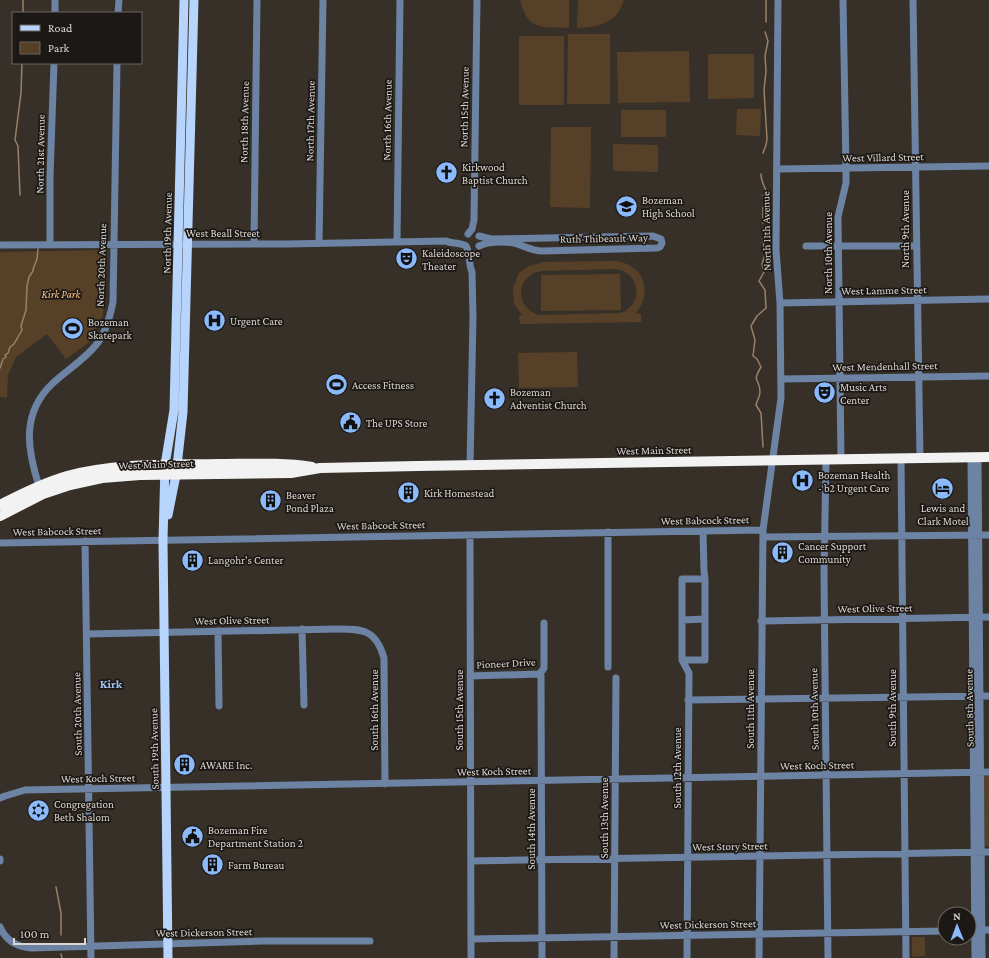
<svg xmlns="http://www.w3.org/2000/svg" width="989" height="958" font-family="'Crimson Pro',serif">
<style>
.green{fill:#574028;fill-rule:evenodd}
.lines{fill:none;stroke-linecap:round;stroke-linejoin:round}
.stream{stroke:#998167;stroke-width:1.5}
.minor{stroke:#6c83a4;stroke-width:7}
.major{stroke:#b7d4fc;stroke-width:9}
.highway{stroke:#f2f2f2;stroke-width:10}
.labels{text-anchor:middle;stroke-width:3.5;stroke-linejoin:round;paint-order:stroke}
.street-label{font-size:11px;fill:#dbd6d1;stroke:#1c1815}
.poi-label{font-size:11px;fill:#dbd6d1;stroke:#1c1815;text-anchor:start}
.park-label{font-size:11px;font-style:italic;fill:#fbc48c;stroke:#1c1815}
.neighbourhood-label{font-size:12px;font-weight:bold;fill:#9fc2f3;stroke:#1c1815}
</style>
<rect width="100%" height="100%" fill="#373028"/>
<!-- green -->
<path class="green" d="M 520,0 L 569,0 L 569,28 C 542,27 528,31 520,0 Z
M 578,0 L 624,0 C 617,23 599,27 577,28 Z
M 568,34 L 610,34 L 610,104 L 567,104 Z
M 519,36 L 564,36 L 564,105 L 519,105 Z
M 689,51 L 690,102 L 618,103 L 617,52 Z
M 708,54 L 754,54 L 754,98 L 708,99 Z
M 737,109 L 761,109 L 760,136 L 736,135 Z
M 621,110 L 666,110 L 666,137 L 621,137 Z
M 551,127 L 591,127 L 590,208 L 550,207 Z
M 613,144 L 658,145 L 658,172 L 613,171 Z
M 108,250 L 103,315 L 88,343 L 66,359 L 47,334 L 16,357 L 8,375 L 7,398 L 0,397 L 0,252 Z
M 613,261 C 643,262 654,291 636,313 L 641,314 L 641,322 L 520,324 L 519,316 L 522,315 L 514,304 L 513,288 L 519,273 L 527,267 L 543,262 ZM 614,269 C 640,271 645,303 621,313 L 539,315 C 513,308 516,273 543,271 Z
M 620,274 L 621,310 L 541,311 L 541,275 Z
M 577,352 L 578,387 L 519,388 L 518,353 Z
M 984,776 L 989,776 L 989,846 L 985,846 Z
M 912,937 L 925,937 L 925,956 L 912,957 Z"/>
<g class="lines">
<!-- stream -->
<path class="stream" d="M 23,13 L 23,0
M 766,22 L 766,0
M 763,153 L 766,145 L 767,139 L 764,90 L 766,71 L 765,56 L 768,41 L 765,32
M 761,174 C 761,181 764,185 766,191 L 763,195
M 20,195 L 18,146 L 15,140 L 21,93 L 22,63
M 763,207 L 763,223
M 0,368 L 3,359 L 6,357 L 5,355 L 8,353 L 10,347 L 14,344 L 22,330 L 21,326 L 26,310 L 27,286 L 29,277 L 33,271 L 33,269 L 37,259 L 38,249
M 763,447 L 761,413 L 756,405 C 757,400 760,397 760,392 C 760,377 751,384 761,367 L 757,359 L 753,356 L 755,340 L 751,326 L 757,316 L 766,308 L 765,290 L 759,281 L 764,272 L 762,264 L 765,255 L 763,239
M 56,887 L 61,913 L 61,935
M 61,954 L 62,958"/>
<!-- minor -->
<path class="minor" d="M 913,0 L 920,458
M 55,13 L 55,0
M 118,13 L 119,0
M 777,169 L 989,166
M 468,234 L 472,229 L 474,220 L 477,0
M 397,241 L 400,0
M 319,242 L 323,0
M 254,244 L 257,0
M 0,245 L 287,244 L 446,241 C 452,244 459,242 466,246
M 50,245 L 50,177 L 54,63
M 466,246 C 471,254 468,263 472,272 L 473,317 L 470,465
M 479,246 C 489,241 507,241 517,244 C 526,247 533,251 542,251 L 657,248 L 660,247 L 662,243 L 661,239 L 653,236 L 491,239 L 479,236
M 806,246 L 916,246
M 780,303 L 989,299
M 781,379 L 989,376
M 971,457 L 975,958
M 978,457 L 982,958
M 901,458 L 906,958
M 841,459 L 838,217 L 846,183 L 846,168 L 843,0
M 826,460 L 824,574 L 828,958
M 39,486 C 27,449 21,413 53,383 C 67,370 84,360 96,345 C 106,333 110,317 113,302 L 117,63
M 608,532 L 608,667
M 470,535 L 471,958
M 763,537 L 989,535
M 85,541 L 91,958
M 0,543 L 763,530
M 682,620 L 705,619
M 761,621 L 989,617
M 302,629 L 304,705
M 218,631 L 219,706
M 87,634 L 337,629 C 364,629 376,630 384,658 L 385,784
M 682,660 L 705,660 L 705,579 L 704,571 L 703,531
M 470,676 L 539,674 L 542,671 L 544,668 L 544,623
M 541,676 L 542,958
M 688,700 L 989,696
M 0,798 L 5,796 L 25,790 L 989,772
M 0,859 L 0,861
M 471,861 L 989,852
M 0,927 C 6,941 17,947 31,948 L 262,941 L 370,941
M 969,930 L 989,930
M 471,939 L 945,931
M 614,958 L 616,678
M 687,958 L 689,673 L 682,660 L 682,579 L 705,579
M 759,958 L 763,530 L 781,398 L 780,303 L 776,250 L 778,0"/>
<!-- major -->
<path class="major" d="M 168,515 L 176,475 L 183,412 L 194,0
M 168,958 L 163,540 L 165,465 L 174,410 L 184,0"/>
<!-- highway -->
<path class="highway" d="M 0,505 C 21,494 43,483 67,476 C 116,463 168,465 218,464 C 249,464 281,462 312,467
M 0,516 L 43,494 L 70,485 L 102,478 L 140,475 L 291,473 L 320,468 L 418,466 L 989,457"/>
</g>
<!-- icons -->
<defs>
<symbol id="church-disc" viewBox="-11 -11 22 22"><circle r="9.5" fill="#8abafc" stroke="#1c1815"/><path d="M-1.2-6h2.4v3.5h3.3v2.4h-3.3V6h-2.4V-.1h-3.3v-2.4h3.3Z" fill="#111"/></symbol>
<symbol id="school-disc" viewBox="-11 -11 22 22"><circle r="9.5" fill="#8abafc" stroke="#1c1815"/><path d="M0-5L7-2L0 1L-7-2ZM-4 1L0 2.5L4 1V4Q0 6-4 4Z" fill="#111"/></symbol>
<symbol id="theatre-disc" viewBox="-11 -11 22 22"><circle r="9.5" fill="#8abafc" stroke="#1c1815"/><path d="M-5-5.5Q0-4 5-5.5V0Q5 5 0 6Q-5 5-5 0ZM-3.3-2.5H-1v1.5H-3.3ZM1-2.5H3.3v1.5H1ZM-2.8 1Q0 5.5 2.8 1Z" fill="#111"/></symbol>
<symbol id="hospital-disc" viewBox="-11 -11 22 22"><circle r="9.5" fill="#8abafc" stroke="#1c1815"/><path d="M-5-5h3v3.5h4V-5h3V5h-3V1.5h-4V5h-3Z" fill="#111"/></symbol>
<symbol id="stadium-disc" viewBox="-11 -11 22 22"><circle r="9.5" fill="#8abafc" stroke="#1c1815"/><path d="M0-5a6.5 5 0 1 0 0 10a6.5 5 0 1 0 0-10ZM-3.5-1.8h7v3.6h-7Z" fill="#111"/></symbol>
<symbol id="civic-disc" viewBox="-11 -11 22 22"><circle r="9.5" fill="#8abafc" stroke="#1c1815"/><path d="M-.6-6.5H3V-4.5H.6V-3L4-1V1h2V6H-6V1h2V-1L-.6-3ZM-1.2 2.5V6h2.4V2.5Z" fill="#111"/></symbol>
<symbol id="hotel-disc" viewBox="-11 -11 22 22"><circle r="9.5" fill="#8abafc" stroke="#1c1815"/><path d="M-6-4.5h1.5V1H6V5H4.5V3h-9V5H-6ZM-4 0a1.8 1.8 0 1 1 3.6 0ZM.5 0V-2.5h3Q6-2.5 6 0Z" fill="#111"/></symbol>
<symbol id="building-disc" viewBox="-11 -11 22 22"><circle r="9.5" fill="#8abafc" stroke="#1c1815"/><path d="M-4-6H4V6H1V3H-1V6H-4ZM-2.5-4.3h1.7v1.8h-1.7ZM.8-4.3h1.7v1.8H.8ZM-2.5-1h1.7V.8h-1.7ZM.8-1h1.7V.8H.8Z" fill="#111"/></symbol>
<symbol id="synagogue-disc" viewBox="-11 -11 22 22"><circle r="9.5" fill="#8abafc" stroke="#1c1815"/><path d="M0-6.5L5.6 3.2H-5.6ZM0 6.5L5.6-3.2H-5.6Z" fill="#111"/></symbol>
</defs>
<g fill-rule="evenodd">
<use href="#church-disc" x="434" y="160" width="25" height="25"/>
<use href="#school-disc" x="614" y="194" width="25" height="25"/>
<use href="#theatre-disc" x="394" y="246" width="25" height="25"/>
<use href="#hospital-disc" x="202" y="308" width="25" height="25"/>
<use href="#stadium-disc" x="60" y="316" width="25" height="25"/>
<use href="#stadium-disc" x="324" y="372" width="25" height="25"/>
<use href="#theatre-disc" x="812" y="380" width="25" height="25"/>
<use href="#church-disc" x="482" y="386" width="25" height="25"/>
<use href="#civic-disc" x="338" y="410" width="25" height="25"/>
<use href="#hospital-disc" x="790" y="468" width="25" height="25"/>
<use href="#hotel-disc" x="930" y="476" width="25" height="25"/>
<use href="#building-disc" x="396" y="480" width="25" height="25"/>
<use href="#building-disc" x="258" y="488" width="25" height="25"/>
<use href="#building-disc" x="770" y="540" width="25" height="25"/>
<use href="#building-disc" x="180" y="548" width="25" height="25"/>
<use href="#building-disc" x="172" y="752" width="25" height="25"/>
<use href="#synagogue-disc" x="26" y="798" width="25" height="25"/>
<use href="#civic-disc" x="180" y="824" width="25" height="25"/>
<use href="#building-disc" x="200" y="852" width="25" height="25"/>
</g>
<g class="labels">
<!-- street labels -->
<g class="street-label">
<text transform="translate(464 107) rotate(-89)" y="4">North 15th Avenue</text>
<text transform="translate(387 120) rotate(-89)" y="4">North 16th Avenue</text>
<text transform="translate(310 121) rotate(-89)" y="4">North 17th Avenue</text>
<text transform="translate(244 122) rotate(-89)" y="4">North 18th Avenue</text>
<text transform="translate(40 154) rotate(-89)" y="4">North 21st Avenue</text>
<text transform="translate(883 157) rotate(-1)" y="4">West Villard Street</text>
<text transform="translate(905 229) rotate(-90)" y="4">North 9th Avenue</text>
<text transform="translate(766 231) rotate(-91)" y="4">North 11th Avenue</text>
<text transform="translate(167 233) rotate(-89)" y="4">North 19th Avenue</text>
<text x="223" y="237">West Beall Street</text>
<text transform="translate(604 238) rotate(-1)" y="4">Ruth Thibeault Way</text>
<text transform="translate(828 253) rotate(-90)" y="4">North 10th Avenue</text>
<text transform="translate(101 265) rotate(-88)" y="4">North 20th Avenue</text>
<text transform="translate(884 290) rotate(-1)" y="4">West Lamme Street</text>
<text transform="translate(885 366) rotate(-1)" y="4">West Mendenhall Street</text>
<text transform="translate(654 450) rotate(-1)" y="4">West Main Street</text>
<text transform="translate(156 464) rotate(-2)" y="4">West Main Street</text>
<text transform="translate(705 520) rotate(-1)" y="4">West Babcock Street</text>
<text transform="translate(381 525) rotate(-1)" y="4">West Babcock Street</text>
<text transform="translate(57 531) rotate(-1)" y="4">West Babcock Street</text>
<text transform="translate(875 608) rotate(-1)" y="4">West Olive Street</text>
<text transform="translate(232 620) rotate(-1)" y="4">West Olive Street</text>
<text transform="translate(506 663) rotate(-3)" y="4">Pioneer Drive</text>
<text transform="translate(892 708) rotate(-90)" y="4">South 9th Avenue</text>
<text transform="translate(969 708) rotate(-91)" y="4">South 8th Avenue</text>
<text transform="translate(750 709) rotate(-90)" y="4">South 11th Avenue</text>
<text transform="translate(814 709) rotate(-91)" y="4">South 10th Avenue</text>
<text transform="translate(374 710) rotate(-90)" y="4">South 16th Avenue</text>
<text transform="translate(459 710) rotate(-90)" y="4">South 15th Avenue</text>
<text transform="translate(77 714) rotate(-91)" y="4">South 20th Avenue</text>
<text transform="translate(154 749) rotate(-91)" y="4">South 19th Avenue</text>
<text transform="translate(817 765) rotate(-1)" y="4">West Koch Street</text>
<text transform="translate(677 768) rotate(-90)" y="4">South 12th Avenue</text>
<text transform="translate(494 771) rotate(-1)" y="4">West Koch Street</text>
<text transform="translate(98 778) rotate(-1)" y="4">West Koch Street</text>
<text transform="translate(604 818) rotate(-90)" y="4">South 13th Avenue</text>
<text transform="translate(531 829) rotate(-90)" y="4">South 14th Avenue</text>
<text transform="translate(730 846) rotate(-1)" y="4">West Story Street</text>
<text transform="translate(708 924) rotate(-1)" y="4">West Dickerson Street</text>
<text transform="translate(204 932) rotate(-1)" y="4">West Dickerson Street</text>
</g>
<!-- poi labels -->
<g class="poi-label">
<text x="462" y="171">Kirkwood<tspan x="462" dy="13">Baptist Church</tspan></text>
<text x="642" y="204">Bozeman<tspan x="642" dy="13">High School</tspan></text>
<text x="422" y="257">Kaleidoscope<tspan x="422" dy="13">Theater</tspan></text>
<text x="230" y="325">Urgent Care</text>
<text x="88" y="326">Bozeman<tspan x="88" dy="13">Skatepark</tspan></text>
<text x="352" y="389">Access Fitness</text>
<text x="840" y="391">Music Arts<tspan x="840" dy="13">Center</tspan></text>
<text x="510" y="396">Bozeman<tspan x="510" dy="13">Adventist Church</tspan></text>
<text x="366" y="427">The UPS Store</text>
<text x="818" y="479">Bozeman Health<tspan x="818" dy="13">- b2 Urgent Care</tspan></text>
<text x="424" y="497">Kirk Homestead</text>
<text x="286" y="499">Beaver<tspan x="286" dy="13">Pond Plaza</tspan></text>
<text x="943" y="512" text-anchor="middle">Lewis and<tspan x="943" dy="13">Clark Motel</tspan></text>
<text x="798" y="550">Cancer Support<tspan x="798" dy="13">Community</tspan></text>
<text x="208" y="564">Langohr's Center</text>
<text x="200" y="769">AWARE Inc.</text>
<text x="54" y="808">Congregation<tspan x="54" dy="13">Beth Shalom</tspan></text>
<text x="208" y="834">Bozeman Fire<tspan x="208" dy="13">Department Station 2</tspan></text>
<text x="228" y="869">Farm Bureau</text>
</g>
<!-- park labels -->
<g class="park-label">
<text x="61" y="298">Kirk Park</text>
</g>
<!-- neighbourhood labels -->
<g class="neighbourhood-label">
<text x="111" y="688">Kirk</text>
</g>
</g>
<!-- legend -->
<rect x="12" y="12" width="130" height="52" fill="#1c1815" stroke="#686460"/>
<rect x="20" y="25" width="20" height="6" fill="#b7d4fc" stroke="#686460"/>
<text x="48" y="32" font-size="12" fill="#dbd6d1">Road</text>
<rect x="20" y="42" width="20" height="12" fill="#574028" stroke="#686460"/>
<text x="48" y="52" font-size="12" fill="#dbd6d1">Park</text>
<!-- north arrow -->
<g transform="translate(957 926) rotate(359)"><circle r="19" fill="#1c1815" stroke="#686460"/>
<path d="M0-3L7 15L0 10L-7 15Z" fill="#8abafc"/>
<text y="-6" font-size="11" font-weight="bold" text-anchor="middle" fill="#dbd6d1">N</text>
</g>
<!-- scale -->
<path d="M14 938v6h71v-6" fill="none" stroke="#dbd6d1" stroke-width="2"/>
<text x="20" y="938" font-size="12" fill="#dbd6d1" stroke="#1c1815" stroke-width="3" paint-order="stroke">100 m</text>
</svg>
